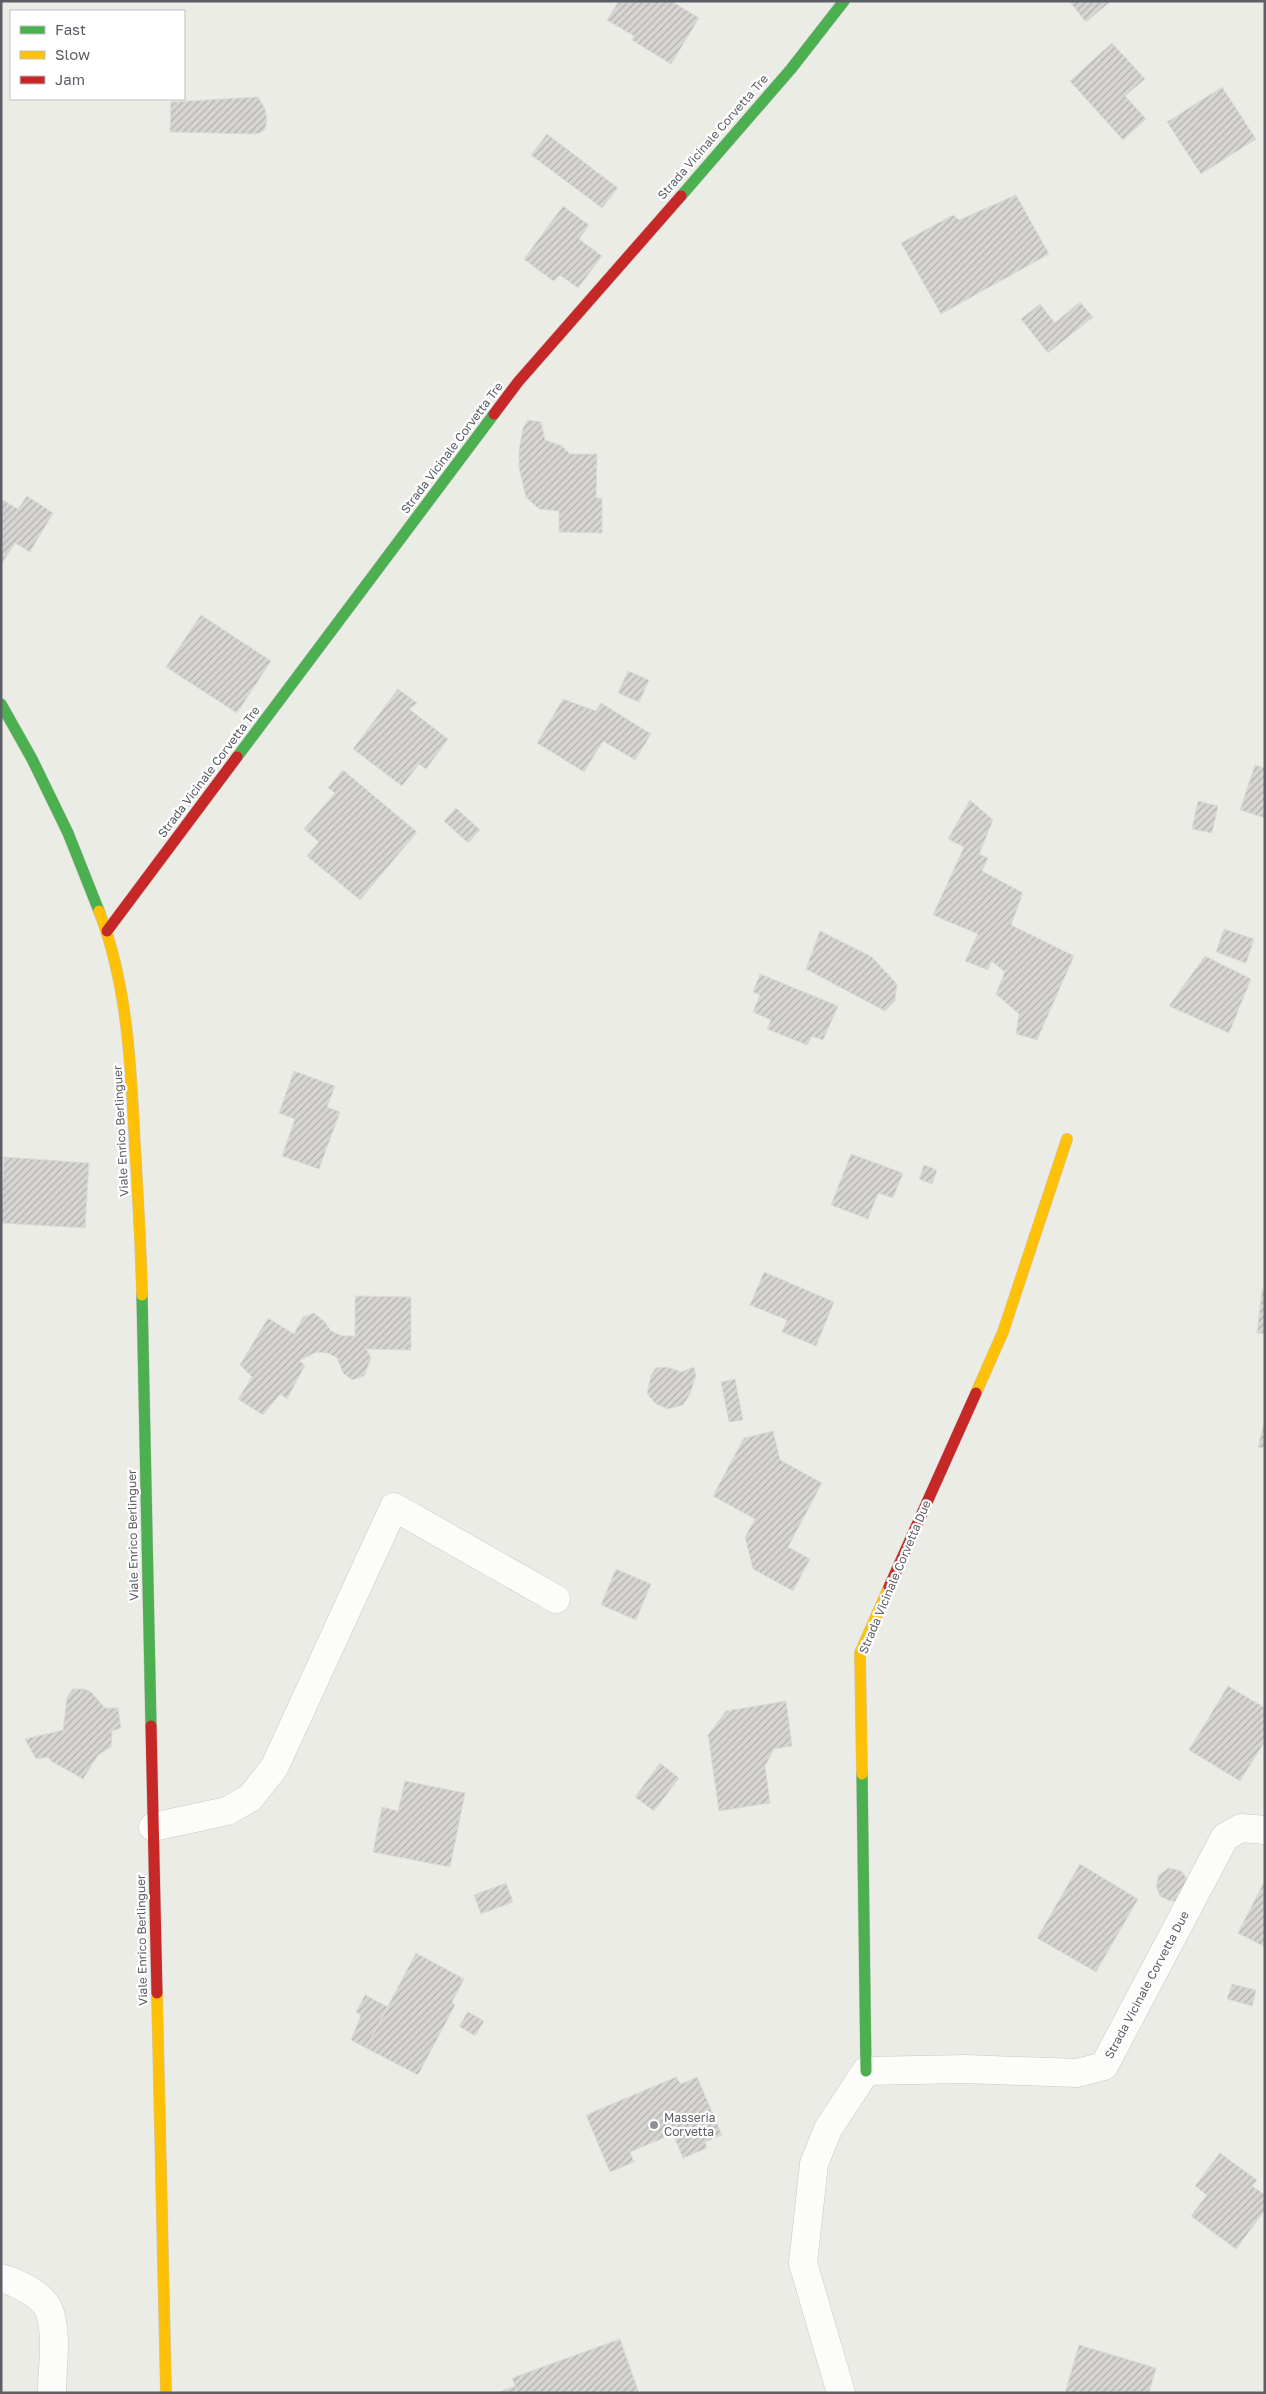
<svg xmlns="http://www.w3.org/2000/svg" width="1266" height="2394" font-family="'Golos Text',sans-serif">
<style>
.building{fill:url(#building-hatch);stroke:#dcdbd6}
.lines{fill:none;stroke-linecap:round;stroke-linejoin:round}
.street-casing{stroke:#c8c9c7;stroke-width:29}
.fast-casing{stroke:#c9c9c8;stroke-width:12}
.slow-casing{stroke:#c9c9c8;stroke-width:12}
.jam-casing{stroke:#c9c9c8;stroke-width:12}
.street{stroke:#fcfcfb;stroke-width:28}
.fast{stroke:#4caf50;stroke-width:11}
.slow{stroke:#ffc107;stroke-width:11}
.jam{stroke:#c62828;stroke-width:11}
.poi-dot{fill:#8e9092;stroke:#fff;stroke-width:2}
.labels{text-anchor:middle;stroke-width:4.5;stroke-linejoin:round;paint-order:stroke}
.street-label{font-size:12px;fill:#5c5e65;stroke:#fff}
.poi-label{font-size:12px;fill:#5c5e65;stroke:#fff;text-anchor:start}
</style>
<defs>
<pattern id="building-hatch" width="6" height="6" patternUnits="userSpaceOnUse" patternTransform="scale(1.25)"><rect width="6" height="6" fill="#d6d5d2"/><path d="M-1 1l2-2M0 6l6-6M5 7l2-2" fill="none" stroke="#b1b0ae"/></pattern>
</defs>
<rect width="100%" height="100%" fill="#ecece7"/>
<!-- building -->
<path class="building" d="M 619,1 L 671,1 L 699,18 L 671,64 L 632,40 L 634,36 L 607,20 Z
M 1069,1 L 1111,1 L 1086,22 Z
M 1112,43 L 1145,79 L 1125,96 L 1146,119 L 1123,140 L 1070,81 Z
M 1222,87 L 1256,139 L 1201,174 L 1167,122 Z
M 258,97 L 265,109 L 267,120 L 265,129 L 262,132 L 256,134 L 170,132 L 171,102 Z
M 547,134 L 618,188 L 602,208 L 531,155 Z
M 1016,195 L 1049,254 L 941,314 L 901,243 L 953,215 L 959,220 Z
M 563,206 L 589,225 L 579,239 L 602,256 L 578,288 L 560,275 L 553,281 L 524,259 Z
M 1080,302 L 1093,317 L 1048,353 L 1021,319 L 1040,304 L 1055,323 Z
M 528,420 L 541,422 L 545,440 L 562,446 L 570,454 L 597,454 L 596,498 L 602,498 L 602,533 L 559,532 L 559,511 L 539,509 L 526,497 L 519,468 L 519,450 L 523,428 Z
M 27,496 L 53,513 L 30,552 L 15,543 L 2,563 L 1,499 L 18,509 Z
M 201,615 L 271,661 L 237,713 L 166,667 Z
M 628,671 L 649,680 L 639,702 L 618,693 Z
M 398,689 L 417,703 L 409,709 L 448,739 L 426,769 L 419,764 L 402,786 L 353,749 Z
M 563,699 L 596,711 L 601,703 L 651,734 L 635,760 L 603,741 L 584,772 L 537,743 Z
M 1255,765 L 1265,768 L 1265,818 L 1240,810 Z
M 343,770 L 417,832 L 360,900 L 307,856 L 319,842 L 304,829 L 335,793 L 328,788 Z
M 970,800 L 993,820 L 979,854 L 988,858 L 982,871 L 1023,893 L 1011,925 L 1074,956 L 1037,1040 L 1016,1034 L 1019,1014 L 996,994 L 1005,972 L 992,961 L 988,970 L 965,961 L 978,934 L 933,915 L 964,847 L 948,839 Z
M 1198,801 L 1218,806 L 1212,833 L 1192,829 Z
M 456,808 L 480,830 L 468,843 L 444,821 Z
M 1224,929 L 1254,939 L 1246,963 L 1216,952 Z
M 820,931 L 872,957 L 897,984 L 895,1001 L 885,1011 L 806,969 Z
M 1205,956 L 1251,979 L 1229,1033 L 1169,1006 Z
M 760,974 L 838,1006 L 823,1040 L 812,1036 L 807,1045 L 767,1029 L 771,1020 L 753,1012 L 760,995 L 753,992 Z
M 294,1071 L 335,1086 L 327,1107 L 340,1112 L 319,1169 L 282,1156 L 295,1119 L 279,1113 Z
M 851,1154 L 903,1173 L 893,1198 L 878,1193 L 868,1219 L 831,1205 Z
M 4,1157 L 89,1163 L 85,1228 L 1,1223 Z
M 924,1165 L 937,1170 L 932,1184 L 919,1179 Z
M 764,1272 L 834,1302 L 816,1346 L 782,1332 L 787,1320 L 750,1305 Z
M 1262,1289 L 1265,1290 L 1265,1334 L 1257,1333 Z
M 355,1296 L 411,1297 L 411,1350 L 366,1349 L 371,1358 L 364,1376 L 352,1380 L 343,1373 L 337,1358 L 328,1353 L 316,1352 L 299,1361 L 305,1365 L 287,1399 L 280,1394 L 263,1415 L 238,1399 L 252,1377 L 240,1365 L 268,1318 L 294,1334 L 303,1317 L 314,1313 L 325,1322 L 331,1331 L 342,1336 L 355,1336 Z
M 667,1367 L 681,1372 L 694,1367 L 696,1376 L 690,1394 L 683,1405 L 668,1409 L 656,1404 L 647,1394 L 651,1375 L 656,1368 Z
M 735,1379 L 743,1420 L 729,1422 L 721,1382 Z
M 1265,1419 L 1265,1448 L 1258,1447 Z
M 773,1431 L 780,1460 L 822,1483 L 788,1547 L 810,1559 L 793,1591 L 753,1569 L 745,1537 L 755,1519 L 713,1496 L 744,1438 Z
M 616,1569 L 651,1584 L 636,1620 L 601,1605 Z
M 1228,1686 L 1265,1708 L 1265,1741 L 1240,1781 L 1189,1750 Z
M 73,1689 L 84,1689 L 91,1692 L 105,1708 L 118,1708 L 121,1728 L 112,1731 L 111,1747 L 98,1755 L 83,1779 L 51,1761 L 48,1757 L 36,1759 L 25,1739 L 63,1730 L 67,1697 Z
M 786,1701 L 792,1746 L 774,1749 L 765,1766 L 770,1803 L 719,1811 L 708,1735 L 726,1711 Z
M 660,1763 L 679,1778 L 654,1811 L 635,1797 Z
M 405,1781 L 465,1793 L 450,1867 L 373,1852 L 382,1807 L 398,1811 Z
M 1080,1864 L 1138,1899 L 1096,1972 L 1037,1938 Z
M 1169,1868 L 1181,1871 L 1189,1881 L 1176,1901 L 1170,1901 L 1160,1896 L 1156,1885 L 1159,1875 Z
M 1265,1880 L 1265,1947 L 1238,1933 Z
M 506,1883 L 513,1902 L 481,1914 L 474,1895 Z
M 416,1953 L 464,1979 L 452,2002 L 455,2005 L 418,2075 L 366,2048 Z
M 1232,1984 L 1256,1990 L 1252,2006 L 1227,1999 Z
M 365,1995 L 388,2007 L 366,2048 L 351,2040 L 361,2015 L 356,2012 Z
M 468,2012 L 484,2021 L 475,2036 L 459,2026 Z
M 676,2077 L 681,2084 L 697,2077 L 722,2135 L 705,2142 L 707,2148 L 683,2158 L 673,2134 L 630,2152 L 634,2162 L 610,2172 L 586,2115 Z
M 1220,2153 L 1257,2180 L 1252,2186 L 1265,2195 L 1265,2210 L 1236,2249 L 1191,2216 L 1207,2195 L 1195,2186 Z
M 620,2339 L 639,2393 L 517,2393 L 512,2378 Z
M 1079,2345 L 1156,2368 L 1149,2393 L 1065,2393 Z
M 515,2386 L 517,2393 L 497,2393 Z"/>
<g class="lines">
<defs>
<path id="street" d="M 153,1827 L 227,1811 L 250,1798 L 274,1768 L 394,1507 L 556,1599
M 1,2278 C 16,2282 43,2295 49,2310 C 58,2335 52,2367 52,2393
M 841,2393 L 803,2263 L 814,2164 L 828,2129 L 866,2071 L 965,2069 L 1077,2073 L 1104,2066 L 1225,1837 L 1241,1828 L 1265,1830"/>
<path id="fast" d="M 681,196 L 791,69 L 844,1
M 1,704 L 32,759 L 68,833 L 99,911
M 237,757 L 494,414
M 142,1295 L 151,1726
M 862,1774 L 866,2071"/>
<path id="slow" d="M 99,911 C 128,985 131,1069 135,1147 C 138,1196 141,1246 142,1295
M 976,1393 L 1003,1332 L 1067,1139
M 862,1774 L 860,1653 L 889,1587
M 157,1993 L 166,2393"/>
<path id="jam" d="M 494,414 L 518,382 L 681,196
M 107,931 L 237,757
M 889,1587 L 976,1393
M 151,1726 L 157,1993"/>
</defs>
<!-- street casing -->
<use href="#street" class="street-casing"/>
<!-- fast casing -->
<use href="#fast" class="fast-casing"/>
<!-- slow casing -->
<use href="#slow" class="slow-casing"/>
<!-- jam casing -->
<use href="#jam" class="jam-casing"/>
<!-- street -->
<use href="#street" class="street"/>
<!-- fast -->
<use href="#fast" class="fast"/>
<!-- slow -->
<use href="#slow" class="slow"/>
<!-- jam -->
<use href="#jam" class="jam"/>
</g>
<!-- markers -->
<circle class="poi-dot" cx="654" cy="2125" r="5"/>
<g class="labels">
<!-- street labels -->
<g class="street-label">
<text transform="translate(713 137) rotate(-49)" y="4">Strada Vicinale Corvetta Tre</text>
<text transform="translate(452 448) rotate(-53)" y="4">Strada Vicinale Corvetta Tre</text>
<text transform="translate(209 772) rotate(-53)" y="4">Strada Vicinale Corvetta Tre</text>
<text transform="translate(121 1131) rotate(-93)" y="4">Viale Enrico Berlinguer</text>
<text transform="translate(133 1535) rotate(-91)" y="4">Viale Enrico Berlinguer</text>
<text transform="translate(895 1577) rotate(-67)" y="4">Strada Vicinale Corvetta Due</text>
<text transform="translate(142 1940) rotate(-91)" y="4">Viale Enrico Berlinguer</text>
<text transform="translate(1147 1985) rotate(-62)" y="4">Strada Vicinale Corvetta Due</text>
</g>
<!-- poi labels -->
<g class="poi-label">
<text x="664" y="2122">Masseria<tspan x="664" dy="14">Corvetta</tspan></text>
</g>
</g>
<!-- border -->
<rect width="1266" height="2394" fill="none" stroke="#5c5e65" stroke-width="5"/>
<!-- legend -->
<rect x="10" y="10" width="175" height="90" fill="#ffffff" stroke="#bebfc1"/>
<rect x="20" y="26" width="25" height="8" fill="#4caf50" stroke="#bebfc1"/>
<text x="55" y="35" font-size="15" fill="#5c5e65">Fast</text>
<rect x="20" y="51" width="25" height="8" fill="#ffc107" stroke="#bebfc1"/>
<text x="55" y="60" font-size="15" fill="#5c5e65">Slow</text>
<rect x="20" y="76" width="25" height="8" fill="#c62828" stroke="#bebfc1"/>
<text x="55" y="85" font-size="15" fill="#5c5e65">Jam</text>
</svg>
